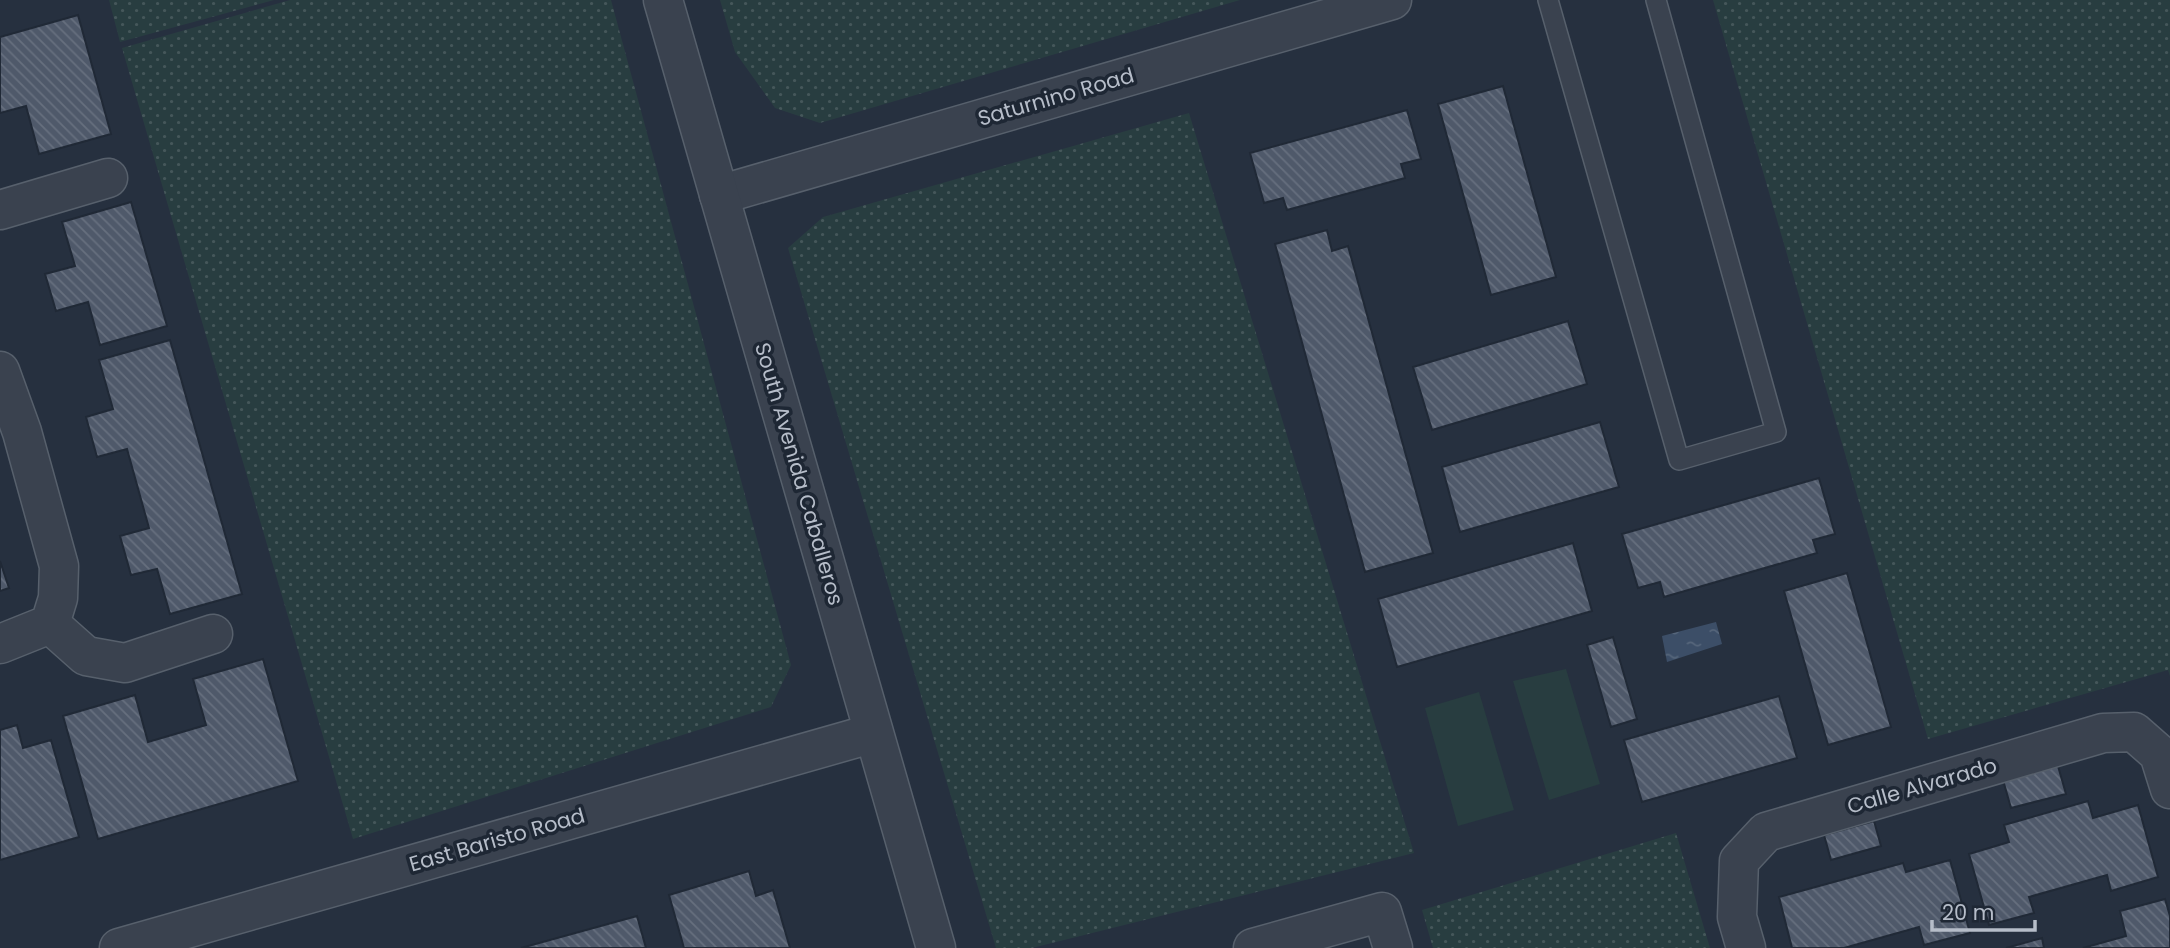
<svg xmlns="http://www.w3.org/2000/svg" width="2170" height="948" font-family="Poppins,sans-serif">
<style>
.grass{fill:url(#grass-dots)}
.pitch{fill:#283d40}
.water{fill:url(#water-ripples)}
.building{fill:url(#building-back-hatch);stroke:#202936;stroke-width:2}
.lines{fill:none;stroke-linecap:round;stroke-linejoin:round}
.service-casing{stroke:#57606c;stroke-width:22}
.minor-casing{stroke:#57606c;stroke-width:41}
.tertiary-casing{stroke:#57606c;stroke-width:41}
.service{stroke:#3a424f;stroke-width:19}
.minor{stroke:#3a424f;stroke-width:38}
.tertiary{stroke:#3a424f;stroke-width:38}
.labels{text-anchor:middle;stroke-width:7;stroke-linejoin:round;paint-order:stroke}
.street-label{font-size:21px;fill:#b6bdc9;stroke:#1e2734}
</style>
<defs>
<pattern id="grass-dots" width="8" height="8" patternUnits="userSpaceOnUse" patternTransform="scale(1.75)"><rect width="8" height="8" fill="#283d40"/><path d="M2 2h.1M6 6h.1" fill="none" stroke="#45575a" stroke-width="1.8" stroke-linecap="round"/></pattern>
<pattern id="water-ripples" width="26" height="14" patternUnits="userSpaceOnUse" patternTransform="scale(1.75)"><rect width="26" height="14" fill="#3c4e67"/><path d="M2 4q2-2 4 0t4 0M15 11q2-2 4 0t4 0" fill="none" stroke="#56667b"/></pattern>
<pattern id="building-back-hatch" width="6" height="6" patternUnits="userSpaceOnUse" patternTransform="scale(1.75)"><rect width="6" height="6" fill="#4f596a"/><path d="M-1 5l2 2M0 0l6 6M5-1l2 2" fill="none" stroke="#666f7e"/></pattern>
</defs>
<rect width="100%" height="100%" fill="#26303f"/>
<!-- grass -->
<path class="grass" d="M 109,0 L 274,0 L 120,42 Z
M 290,0 L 611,0 L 791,665 L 771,707 L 353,839 L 122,48 Z
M 720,0 L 1240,0 L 820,123 L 775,108 L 735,52 Z
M 1713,0 L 2170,0 L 2170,676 L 2168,670 L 1928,739 Z
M 1189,113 L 1414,853 L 1032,948 L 996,948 L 788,248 L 823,217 Z
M 1676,833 L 1710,948 L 1433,948 L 1422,910 Z"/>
<!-- pitch -->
<path class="pitch" d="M 1566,669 L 1600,784 L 1549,800 L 1513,681 Z
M 1479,692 L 1514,810 L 1458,826 L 1425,708 Z"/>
<!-- water -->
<path class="water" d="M 1716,622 L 1722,644 L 1667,662 L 1662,636 Z"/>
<!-- building -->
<path class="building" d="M 78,15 L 111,134 L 39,154 L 26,106 L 0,113 L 0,37 Z
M 1503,86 L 1556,277 L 1491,295 L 1438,104 Z
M 1407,110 L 1421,159 L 1401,164 L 1405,178 L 1287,210 L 1283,198 L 1264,203 L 1250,153 Z
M 131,202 L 167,326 L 100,345 L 88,302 L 56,311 L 45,274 L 75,266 L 62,222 Z
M 1327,230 L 1332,251 L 1348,246 L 1433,553 L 1365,572 L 1275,244 Z
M 1568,321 L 1587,384 L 1432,430 L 1413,367 Z
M 170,340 L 242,594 L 170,614 L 157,569 L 131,575 L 120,536 L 149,528 L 127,449 L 97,457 L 86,417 L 113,409 L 99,360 Z
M 1600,422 L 1619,487 L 1460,532 L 1442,467 Z
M 1819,478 L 1835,534 L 1813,540 L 1817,553 L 1664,597 L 1660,582 L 1638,588 L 1622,534 Z
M 1573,543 L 1592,611 L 1397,667 L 1378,599 Z
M 0,561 L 9,588 L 0,591 Z
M 1847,573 L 1891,727 L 1828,745 L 1784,591 Z
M 1613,637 L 1637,719 L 1611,727 L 1587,645 Z
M 263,659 L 298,781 L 98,839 L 63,716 L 135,695 L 148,742 L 206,725 L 193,679 Z
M 1779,696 L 1797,758 L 1642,802 L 1624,740 Z
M 17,725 L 23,748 L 51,740 L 79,837 L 0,860 L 0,730 Z
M 2058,766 L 2066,794 L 2011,808 L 2003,780 Z
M 2088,801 L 2093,818 L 2138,805 L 2158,877 L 2111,891 L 2107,875 L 2029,897 L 2034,913 L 1989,925 L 1969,854 L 2009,842 L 2004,825 Z
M 1874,821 L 1881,846 L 1831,860 L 1824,835 Z
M 1950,860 L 1970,933 L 1924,945 L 1919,927 L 1844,948 L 1792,948 L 1779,897 L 1903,863 L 1906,872 Z
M 749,871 L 756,896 L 773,890 L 790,948 L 684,948 L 669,895 Z
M 2165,899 L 2170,916 L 2170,948 L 2083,948 L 2126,936 L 2120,911 Z
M 637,916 L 646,948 L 521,948 Z
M 2042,938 L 2044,948 L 2006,948 Z"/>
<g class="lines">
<defs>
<path id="service" d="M 1548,0 L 1679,460 L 1776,432 L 1656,0"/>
<path id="minor" d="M 719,195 L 1392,0
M 0,210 L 108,178
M 0,371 L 22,432 L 59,566 L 58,598 L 50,624
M 50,624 L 86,656 L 125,663 L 213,634
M 0,644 L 50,624
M 1253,948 L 1382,912 L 1393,948
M 1746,948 L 1737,917 L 1739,861 L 1766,832 L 2103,733 L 2134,732 L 2159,754 L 2170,789"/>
<path id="tertiary" d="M 663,0 L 936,948
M 119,948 L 874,733"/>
</defs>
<!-- service casing -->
<use href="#service" class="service-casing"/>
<!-- minor casing -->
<use href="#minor" class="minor-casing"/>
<!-- tertiary casing -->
<use href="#tertiary" class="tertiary-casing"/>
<!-- service -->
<use href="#service" class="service"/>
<!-- minor -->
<use href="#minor" class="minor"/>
<!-- tertiary -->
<use href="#tertiary" class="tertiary"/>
</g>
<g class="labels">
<!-- street labels -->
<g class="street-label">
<text transform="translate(1056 97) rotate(-16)" y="7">Saturnino Road</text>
<text transform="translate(799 474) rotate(74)" y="7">South Avenida Caballeros</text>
<text transform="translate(1922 786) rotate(-16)" y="7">Calle Alvarado</text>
<text transform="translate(497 840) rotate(-16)" y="7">East Baristo Road</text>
</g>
</g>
<!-- scale -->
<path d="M1932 920v10h103v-10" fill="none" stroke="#b6bdc9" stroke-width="3.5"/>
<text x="1942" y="920" font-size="21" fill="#b6bdc9" stroke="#1e2734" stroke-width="5" paint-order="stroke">20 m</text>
</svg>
